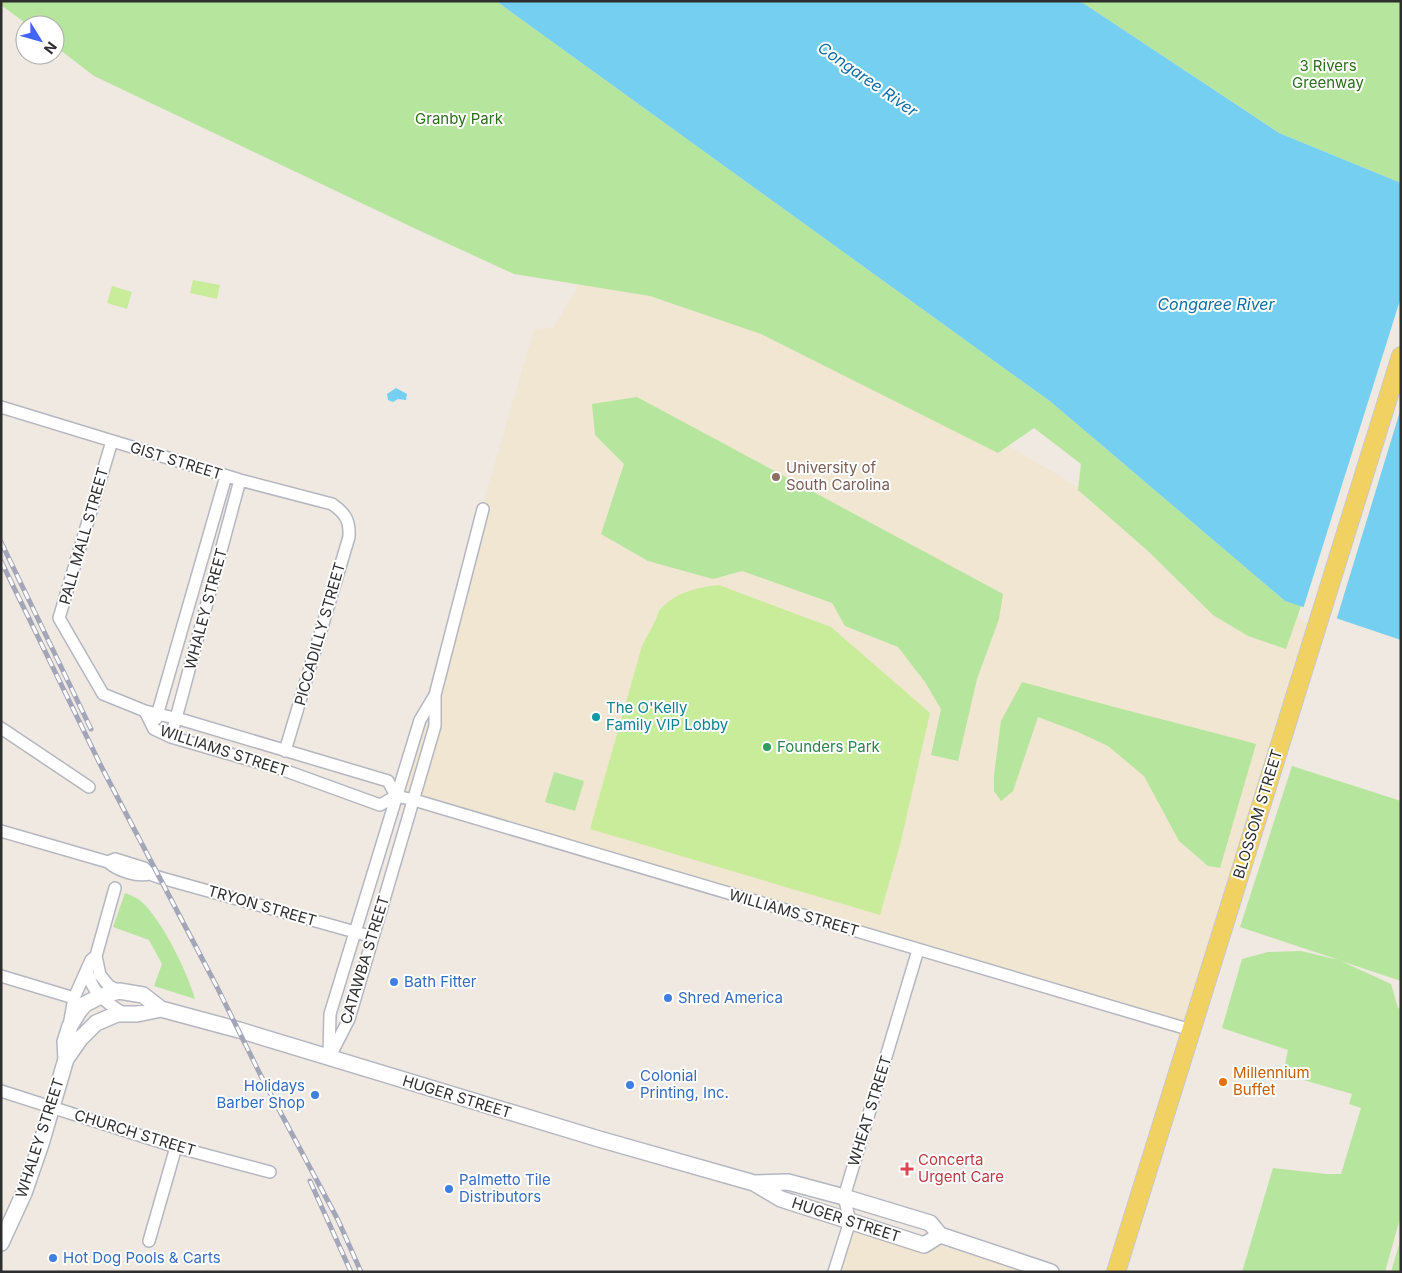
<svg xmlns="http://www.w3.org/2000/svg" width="1402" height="1273" font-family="Inter,sans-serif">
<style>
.education{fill:#f0e6d1}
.green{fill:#b6e59e}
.pitch{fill:#c9ec9a}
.water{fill:#75cff0}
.pier{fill:#efe9e1}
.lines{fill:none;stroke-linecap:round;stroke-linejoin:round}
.minor-casing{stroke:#b4b7c1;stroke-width:14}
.secondary-casing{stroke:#b4b7c1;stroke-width:18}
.primary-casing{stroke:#c9c9c9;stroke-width:20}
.minor{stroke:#fff;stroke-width:11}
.secondary{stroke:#fff;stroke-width:15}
.primary{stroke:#f2d163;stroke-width:18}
.rail-casing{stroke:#a3a6b8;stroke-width:5}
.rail{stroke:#fff;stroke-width:3;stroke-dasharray:9;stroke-linecap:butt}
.education-dot{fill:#8d6e63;stroke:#fff;stroke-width:2}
.culture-dot{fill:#0f9aa8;stroke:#fff;stroke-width:2}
.leisure-dot{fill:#2e9e5b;stroke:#fff;stroke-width:2}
.shop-dot{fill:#3f7fe0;stroke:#fff;stroke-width:2}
.food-dot{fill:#e8710a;stroke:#fff;stroke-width:2}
.health-dot{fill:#e0444e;stroke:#fff;stroke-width:2}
.labels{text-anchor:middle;stroke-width:4;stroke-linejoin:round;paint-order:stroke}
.park-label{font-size:15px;fill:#2c6e1b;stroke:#fff}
.street-label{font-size:15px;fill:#2e2e2e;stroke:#fff}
.education-label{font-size:15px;fill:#785e54;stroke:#fff;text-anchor:start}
.culture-label{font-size:15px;fill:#0d838f;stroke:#fff;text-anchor:start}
.leisure-label{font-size:15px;fill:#27864d;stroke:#fff;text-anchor:start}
.shop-label{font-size:15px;fill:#366cbe;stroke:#fff;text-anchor:start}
.food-label{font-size:15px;fill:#c56008;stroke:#fff;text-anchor:start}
.health-label{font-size:15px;fill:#be3a42;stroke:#fff;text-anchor:start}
.water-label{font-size:16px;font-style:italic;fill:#0d6fa3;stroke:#fff}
</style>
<rect width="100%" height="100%" fill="#efe9e1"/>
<!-- education -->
<path class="education" d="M 620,215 L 1310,625 L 1192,1028 L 397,798 L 534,329 L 553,328 Z
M 855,1221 L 1030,1272 L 841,1272 Z"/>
<!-- green -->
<path class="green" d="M 1,1 L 496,1 L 1051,402 L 1285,601 L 1301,606 L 1286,649 L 1248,636 L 1213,615 L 1148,551 L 1078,490 L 1081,464 L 1034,428 L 998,453 L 761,334 L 650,296 L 514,274 L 416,229 L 94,76 L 55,46 L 55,25 L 28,25 L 1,5 Z
M 1080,1 L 1401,1 L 1401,183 L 1279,133 Z
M 637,397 L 1003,594 L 999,619 L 977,679 L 958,761 L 931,755 L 941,709 L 925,682 L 898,647 L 845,626 L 832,603 L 742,571 L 713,579 L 648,561 L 601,534 L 624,464 L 595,435 L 592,404 Z
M 1022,682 C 1100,704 1178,723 1256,744 L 1220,868 L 1208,866 L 1179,841 L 1144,776 L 1108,746 L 1078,732 L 1038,717 L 1013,791 L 1001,801 L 994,791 L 994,775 L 1001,721 Z
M 1292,766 L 1401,801 L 1401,981 L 1341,961 L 1391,984 L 1398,1008 L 1401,1009 L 1401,1215 L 1385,1272 L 1242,1272 L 1273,1168 L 1326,1174 L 1341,1174 L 1361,1108 L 1349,1104 L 1352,1094 L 1283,1074 L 1288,1050 L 1222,1028 L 1242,959 L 1268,952 L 1301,951 L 1339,960 L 1240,927 Z
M 554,772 L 584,781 L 575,811 L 545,802 Z
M 125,893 C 130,895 138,898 142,902 C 163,922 187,971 195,999 L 154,986 L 162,964 L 149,940 L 113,927 Z
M 1401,1238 L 1401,1272 L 1391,1272 Z"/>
<!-- pitch -->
<path class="pitch" d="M 193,280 L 220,285 L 217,299 L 190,293 Z
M 112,286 L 132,292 L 127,309 L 107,303 Z
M 719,585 L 831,627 L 930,713 L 901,841 L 880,915 L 590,829 L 642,646 C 646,637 651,630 655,621 C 657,618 657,614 659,611 C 673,593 698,587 719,585 Z"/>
<!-- water -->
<path class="water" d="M 496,1 L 1080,1 L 1279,133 L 1401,183 L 1401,640 L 1285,601 L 1051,402 Z
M 396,388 L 407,394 L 406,400 L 398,399 L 393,402 L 388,400 L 387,394 Z"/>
<!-- pier -->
<path class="pier" d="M 1401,297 L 1401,408 L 1336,621 L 1303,609 Z"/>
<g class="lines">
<defs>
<path id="minor" d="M 1,407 L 240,480 L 332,504 C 345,513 350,520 349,537 L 285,751
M 112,441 L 59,618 L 103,694 L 145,711 L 183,720 L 388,781 L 396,796
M 145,711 L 154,729 L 171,737 L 278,768 L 380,805 L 396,796 L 414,800 L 1191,1030
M 156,719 L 226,476
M 1,728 L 89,787
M 171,737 L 240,480
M 1,831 L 108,862 C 118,871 137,877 150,874
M 108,862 L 115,859 L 144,868 L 150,874 L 158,877 L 373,937
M 115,888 L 96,956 L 100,975 L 109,986 L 119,991
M 87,969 C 91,992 105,1002 123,1013
M 1,976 L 74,998
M 70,1020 L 74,998 L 91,960 L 96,956
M 329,1056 L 330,1014 L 420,720 L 435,695
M 329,1058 L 349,1019 L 435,726 L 435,695 L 483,509
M 1,1091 L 176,1147 L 270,1172
M 149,1241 L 176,1147
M 834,1272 L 850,1221 L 844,1197 L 918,950"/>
<path id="secondary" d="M 66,1059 L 80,1039 L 96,1023 L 117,1014 L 137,1014 L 161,1009
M 755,1183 L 788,1182 L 844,1197 L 930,1223 L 940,1235 L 1051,1272
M 1,1243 L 24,1193 L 41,1144 L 66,1059 L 65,1042 L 70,1026 L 79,1011 L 85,1004 L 99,997 L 119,991 L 143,995 L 161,1009 L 239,1030 L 599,1139 L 754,1183 L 781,1199 L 924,1245 L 940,1235"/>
<path id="primary" d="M 1116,1272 L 1401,356"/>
</defs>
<!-- minor casing -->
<use href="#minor" class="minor-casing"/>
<!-- secondary casing -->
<use href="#secondary" class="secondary-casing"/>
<!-- primary casing -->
<use href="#primary" class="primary-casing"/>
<!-- minor -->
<use href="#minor" class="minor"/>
<!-- secondary -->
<use href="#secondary" class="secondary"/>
<!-- primary -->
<use href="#primary" class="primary"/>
<defs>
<path id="rail" d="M 1,542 L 91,729
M 1,561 L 101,766 L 217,987 L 261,1076 L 338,1220 L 361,1272
M 310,1181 L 351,1272"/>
</defs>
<!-- rail casing -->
<use href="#rail" class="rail-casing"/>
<!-- rail -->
<use href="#rail" class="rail"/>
</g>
<!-- markers -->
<circle class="education-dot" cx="776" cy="477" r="5"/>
<circle class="culture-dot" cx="596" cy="717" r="5"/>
<circle class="leisure-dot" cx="767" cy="747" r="5"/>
<g class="shop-dot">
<circle cx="394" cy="982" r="5"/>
<circle cx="668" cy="998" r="5"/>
<circle cx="630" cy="1085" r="5"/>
<circle cx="315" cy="1095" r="5"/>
<circle cx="449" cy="1189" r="5"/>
<circle cx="53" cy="1258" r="5"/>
</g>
<circle class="food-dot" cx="1223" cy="1082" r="5"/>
<path class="health-dot" d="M904.5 1161.5h5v5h5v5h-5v5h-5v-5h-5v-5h5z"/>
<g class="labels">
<!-- park labels -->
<g class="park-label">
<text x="1328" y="71">3 Rivers<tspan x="1328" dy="17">Greenway</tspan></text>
<text x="459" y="124">Granby Park</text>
</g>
<!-- street labels -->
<g class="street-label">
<text transform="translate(176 461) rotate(17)" y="5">GIST STREET</text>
<text transform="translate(84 536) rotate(-74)" y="5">PALL MALL STREET</text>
<text transform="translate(206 609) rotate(-75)" y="5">WHALEY STREET</text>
<text transform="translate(320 634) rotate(-74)" y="5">PICCADILLY STREET</text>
<text transform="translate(224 751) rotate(18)" y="5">WILLIAMS STREET</text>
<text transform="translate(1258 814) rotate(-73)" y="5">BLOSSOM STREET</text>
<text transform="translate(262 906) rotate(16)" y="5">TRYON STREET</text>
<text transform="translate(794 913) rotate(16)" y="5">WILLIAMS STREET</text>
<text transform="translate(365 960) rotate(-73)" y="5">CATAWBA STREET</text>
<text transform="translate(457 1097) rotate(17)" y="5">HUGER STREET</text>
<text transform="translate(870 1111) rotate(-73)" y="5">WHEAT STREET</text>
<text transform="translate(135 1133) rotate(17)" y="5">CHURCH STREET</text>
<text transform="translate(40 1138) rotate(-72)" y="5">WHALEY STREET</text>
<text transform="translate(846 1220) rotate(18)" y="5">HUGER STREET</text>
</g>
<!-- education labels -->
<g class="education-label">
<text x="786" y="473">University of<tspan x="786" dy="17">South Carolina</tspan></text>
</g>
<!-- culture labels -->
<g class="culture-label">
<text x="606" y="713">The O'Kelly<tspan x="606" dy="17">Family VIP Lobby</tspan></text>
</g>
<!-- leisure labels -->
<g class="leisure-label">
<text x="777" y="752">Founders Park</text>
</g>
<!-- shop labels -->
<g class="shop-label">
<text x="404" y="987">Bath Fitter</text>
<text x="678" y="1003">Shred America</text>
<text x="640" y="1081">Colonial<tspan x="640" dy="17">Printing, Inc.</tspan></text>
<text x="305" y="1091" text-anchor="end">Holidays<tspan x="305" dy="17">Barber Shop</tspan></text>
<text x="459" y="1185">Palmetto Tile<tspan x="459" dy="17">Distributors</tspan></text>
<text x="63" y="1263">Hot Dog Pools &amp; Carts</text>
</g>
<!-- food labels -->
<g class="food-label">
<text x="1233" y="1078">Millennium<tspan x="1233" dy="17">Buffet</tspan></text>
</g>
<!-- health labels -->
<g class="health-label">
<text x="918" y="1165">Concerta<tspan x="918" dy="17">Urgent Care</tspan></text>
</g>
<!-- water labels -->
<g class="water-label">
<text transform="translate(868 79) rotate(35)" y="6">Congaree River</text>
<text x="1216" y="310">Congaree River</text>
</g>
</g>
<!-- border -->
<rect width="1402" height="1273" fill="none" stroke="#2e2e2e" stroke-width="5"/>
<!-- north arrow -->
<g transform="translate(40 40) rotate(127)"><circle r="24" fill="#ffffff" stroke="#ababab"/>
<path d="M0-4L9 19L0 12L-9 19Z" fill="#4264fb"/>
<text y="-8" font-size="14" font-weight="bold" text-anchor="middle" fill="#2e2e2e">N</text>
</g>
</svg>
